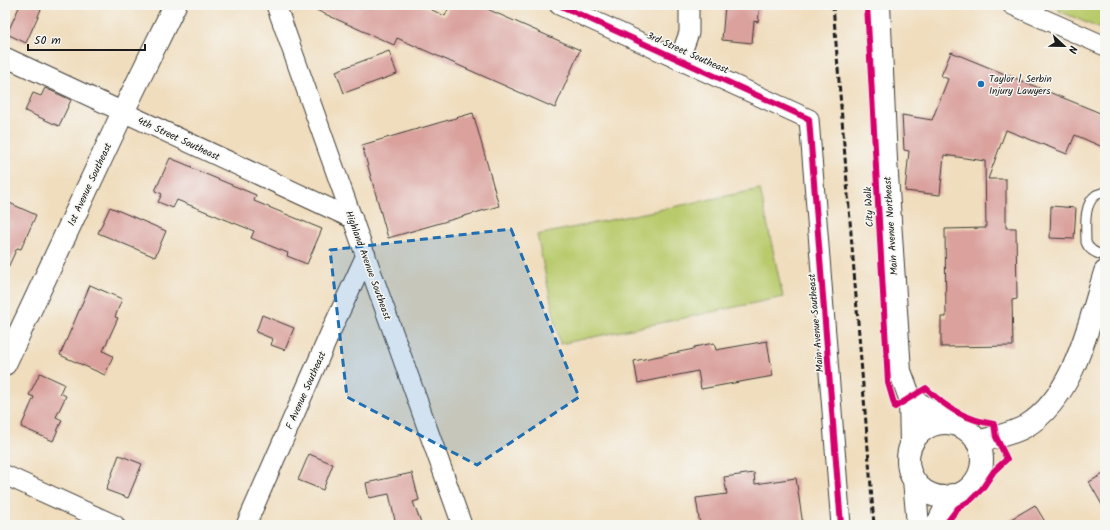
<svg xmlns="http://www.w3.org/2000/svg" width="1110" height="530" font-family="Kalam,sans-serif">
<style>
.green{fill:#b9ca6c;stroke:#6a7344}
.building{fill:#daa19d}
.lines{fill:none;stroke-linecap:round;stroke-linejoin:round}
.service-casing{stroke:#3c3934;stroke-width:11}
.minor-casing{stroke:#3c3934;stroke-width:21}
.tertiary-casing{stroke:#3c3934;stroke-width:24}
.secondary-casing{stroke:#3c3934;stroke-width:24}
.primary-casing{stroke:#3c3934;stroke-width:24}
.service{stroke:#fff;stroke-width:9}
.minor{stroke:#fff;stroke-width:19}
.tertiary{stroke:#fff;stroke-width:22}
.secondary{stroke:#fff;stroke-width:22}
.primary{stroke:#fff;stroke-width:22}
.rail{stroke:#1c1c1c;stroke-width:3;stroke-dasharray:6 3;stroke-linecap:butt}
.cycleway-casing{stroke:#f6f6f2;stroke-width:8}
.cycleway{stroke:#d6006c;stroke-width:6}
.marked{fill:#1f6fb2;fill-opacity:0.2;stroke:#1f6fb2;stroke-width:3;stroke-dasharray:8 5;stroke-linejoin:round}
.poi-dot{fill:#1f6fb2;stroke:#f6f6f2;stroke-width:1.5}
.labels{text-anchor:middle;stroke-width:3;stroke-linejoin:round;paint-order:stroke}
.street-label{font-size:10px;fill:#1c1c1c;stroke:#f6f6f2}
.poi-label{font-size:10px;fill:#1c1c1c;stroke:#f6f6f2;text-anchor:start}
</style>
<rect width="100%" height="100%" fill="#f6f6f2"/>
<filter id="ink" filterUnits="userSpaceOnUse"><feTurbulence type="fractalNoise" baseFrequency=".025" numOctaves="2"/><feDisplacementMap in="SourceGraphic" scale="8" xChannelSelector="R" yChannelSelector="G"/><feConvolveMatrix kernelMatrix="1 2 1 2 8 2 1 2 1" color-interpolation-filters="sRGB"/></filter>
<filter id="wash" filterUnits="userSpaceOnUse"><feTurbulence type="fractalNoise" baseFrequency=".012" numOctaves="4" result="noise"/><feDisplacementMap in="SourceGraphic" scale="16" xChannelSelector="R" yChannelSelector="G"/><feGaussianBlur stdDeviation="0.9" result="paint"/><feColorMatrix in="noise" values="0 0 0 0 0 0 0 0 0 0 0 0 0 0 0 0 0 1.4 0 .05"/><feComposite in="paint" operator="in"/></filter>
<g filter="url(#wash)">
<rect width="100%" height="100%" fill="#f0ddbd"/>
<!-- green -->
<path class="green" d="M 1051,5 L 1105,5 L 1105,29 L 1103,30 L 1059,11 L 1060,9 Z
M 760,189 L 783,297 L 560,344 L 537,235 Z"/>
<g id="blocks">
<!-- building -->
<path class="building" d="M 20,5 L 43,5 L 26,43 L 7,34 Z
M 305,5 L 421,5 L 445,16 L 450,5 L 478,5 L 580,50 L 555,108 L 397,38 L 394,45 Z
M 725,5 L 760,5 L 758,22 L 754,21 L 752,43 L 722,40 Z
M 389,51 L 397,74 L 344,93 L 336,71 Z
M 951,52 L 1105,115 L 1105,148 L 1075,135 L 1067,154 L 1006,130 L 988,179 L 1006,179 L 1006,228 L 1016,228 L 1017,299 L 1012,300 L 1013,346 L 941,347 L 941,317 L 946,317 L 945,229 L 986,228 L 985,161 L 944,155 L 940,195 L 905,191 L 909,151 L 904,150 L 902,115 L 932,120 L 948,79 L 941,76 Z
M 45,88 L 71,100 L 59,126 L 25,111 L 33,93 L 41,96 Z
M 473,113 L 499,206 L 388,238 L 362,145 Z
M 170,158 L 192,167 L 191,168 L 256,195 L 254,201 L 322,229 L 307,264 L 287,256 L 288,253 L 251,238 L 254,231 L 177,200 L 173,208 L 158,202 L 162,194 L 155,191 Z
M 5,201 L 36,215 L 21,249 L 17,248 L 5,274 Z
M 1051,206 L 1076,208 L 1074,239 L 1050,238 Z
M 110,207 L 166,231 L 155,257 L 98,233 Z
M 90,285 L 122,299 L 115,317 L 118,318 L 103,351 L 113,356 L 105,375 L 60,355 Z
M 262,315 L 294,328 L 285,350 L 271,345 L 273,339 L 256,332 Z
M 767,341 L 773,376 L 701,389 L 698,371 L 638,383 L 634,361 L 694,349 L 694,347 L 714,343 L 716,350 Z
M 40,373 L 64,384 L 60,393 L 66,396 L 56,417 L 62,420 L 53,441 L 21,427 L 34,397 L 29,395 Z
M 309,454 L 333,464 L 323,490 L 298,480 Z
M 119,455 L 142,464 L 128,498 L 106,490 Z
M 412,473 L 419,500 L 413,502 L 422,525 L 396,525 L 389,494 L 369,498 L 366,483 Z
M 754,473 L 755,484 L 796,478 L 803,525 L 700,525 L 696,498 L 727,494 L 724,477 Z
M 1105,473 L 1105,510 L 1089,482 Z
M 1035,505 L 1047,525 L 1001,525 Z"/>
</g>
</g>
<g filter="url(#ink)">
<use href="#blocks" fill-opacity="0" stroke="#3c3934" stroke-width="1"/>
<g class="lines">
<defs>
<path id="service" d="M 1105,192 C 1102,193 1098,194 1096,195 C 1083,204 1086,228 1086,242 C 1089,251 1097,253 1105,257"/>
<path id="minor" d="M 276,5 L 462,525
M 559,5 L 809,119 L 841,525
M 1012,5 L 1105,46
M 5,57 L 353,219
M 679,60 L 689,33 L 689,5
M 5,475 L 115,525
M 246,525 L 331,331 L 366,255"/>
<path id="tertiary" d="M 879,5 L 886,160 L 896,311 L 900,371 L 910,398 L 911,444
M 910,398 L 950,423"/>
<path id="secondary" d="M908 460a37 37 0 1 1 74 0a37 37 0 1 1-74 0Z
M 977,442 C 994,437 1011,435 1026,426 C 1075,396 1089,323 1105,272
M 914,480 L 918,525
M 937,525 L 952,495"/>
<path id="primary" d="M 5,364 L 123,112 L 175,5"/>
</defs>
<!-- service casing -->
<use href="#service" class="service-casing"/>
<!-- minor casing -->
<use href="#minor" class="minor-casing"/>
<!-- tertiary casing -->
<use href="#tertiary" class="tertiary-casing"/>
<!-- secondary casing -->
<use href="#secondary" class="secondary-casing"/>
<!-- primary casing -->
<use href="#primary" class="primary-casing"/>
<!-- service -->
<use href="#service" class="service"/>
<!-- minor -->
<use href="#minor" class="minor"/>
<!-- tertiary -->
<use href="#tertiary" class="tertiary"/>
<!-- secondary -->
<use href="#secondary" class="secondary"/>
<!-- primary -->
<use href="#primary" class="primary"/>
<!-- rail -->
<path class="rail" d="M 833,5 L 874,525"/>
<defs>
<path id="cycleway" d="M 559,5 L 809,119 L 841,525
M 867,5 L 888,383 L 895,407 L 926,388 C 946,408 966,420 994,424 L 996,437 L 1007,459 L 994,471 L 982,489 L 971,500 L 958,508 L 945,525"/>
</defs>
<!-- cycleway casing -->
<use href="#cycleway" class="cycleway-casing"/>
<!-- cycleway -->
<use href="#cycleway" class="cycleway"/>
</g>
</g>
<!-- marked area -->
<path class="marked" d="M 511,229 L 579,397 L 477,465 L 347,397 L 330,250 Z"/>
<!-- markers -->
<circle class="poi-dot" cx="981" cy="84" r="4"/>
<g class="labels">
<!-- street labels -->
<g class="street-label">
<text transform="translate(688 52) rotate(24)" y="4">3rd Street Southeast</text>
<text transform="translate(179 138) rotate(25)" y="4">4th Street Southeast</text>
<text transform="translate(89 184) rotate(-65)" y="4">1st Avenue Southeast</text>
<text transform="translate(868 207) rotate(-93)" y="4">City Walk</text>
<text transform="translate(890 226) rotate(-94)" y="4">Main Avenue Northeast</text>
<text transform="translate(369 265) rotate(70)" y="4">Highland Avenue Southeast</text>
<text transform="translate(815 323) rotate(-95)" y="4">Main Avenue Southeast</text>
<text transform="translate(305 390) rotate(-66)" y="4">F Avenue Southeast</text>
</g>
<!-- poi labels -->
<g class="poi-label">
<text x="989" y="82">Taylor | Serbin<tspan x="989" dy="12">Injury Lawyers</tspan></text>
</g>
</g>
<!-- margin -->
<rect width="1110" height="530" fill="none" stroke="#f6f6f2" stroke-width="20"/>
<!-- north arrow -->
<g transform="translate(1064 46) rotate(112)" stroke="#f6f6f2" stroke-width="3" paint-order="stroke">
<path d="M0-3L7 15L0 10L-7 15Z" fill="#1c1c1c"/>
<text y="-6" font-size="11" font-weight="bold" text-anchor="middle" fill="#1c1c1c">N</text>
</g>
<!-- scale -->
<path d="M28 44v6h117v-6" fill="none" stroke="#1c1c1c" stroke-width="2"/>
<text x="34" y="44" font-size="12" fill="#1c1c1c" stroke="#f6f6f2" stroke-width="3" paint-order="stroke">50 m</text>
</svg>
